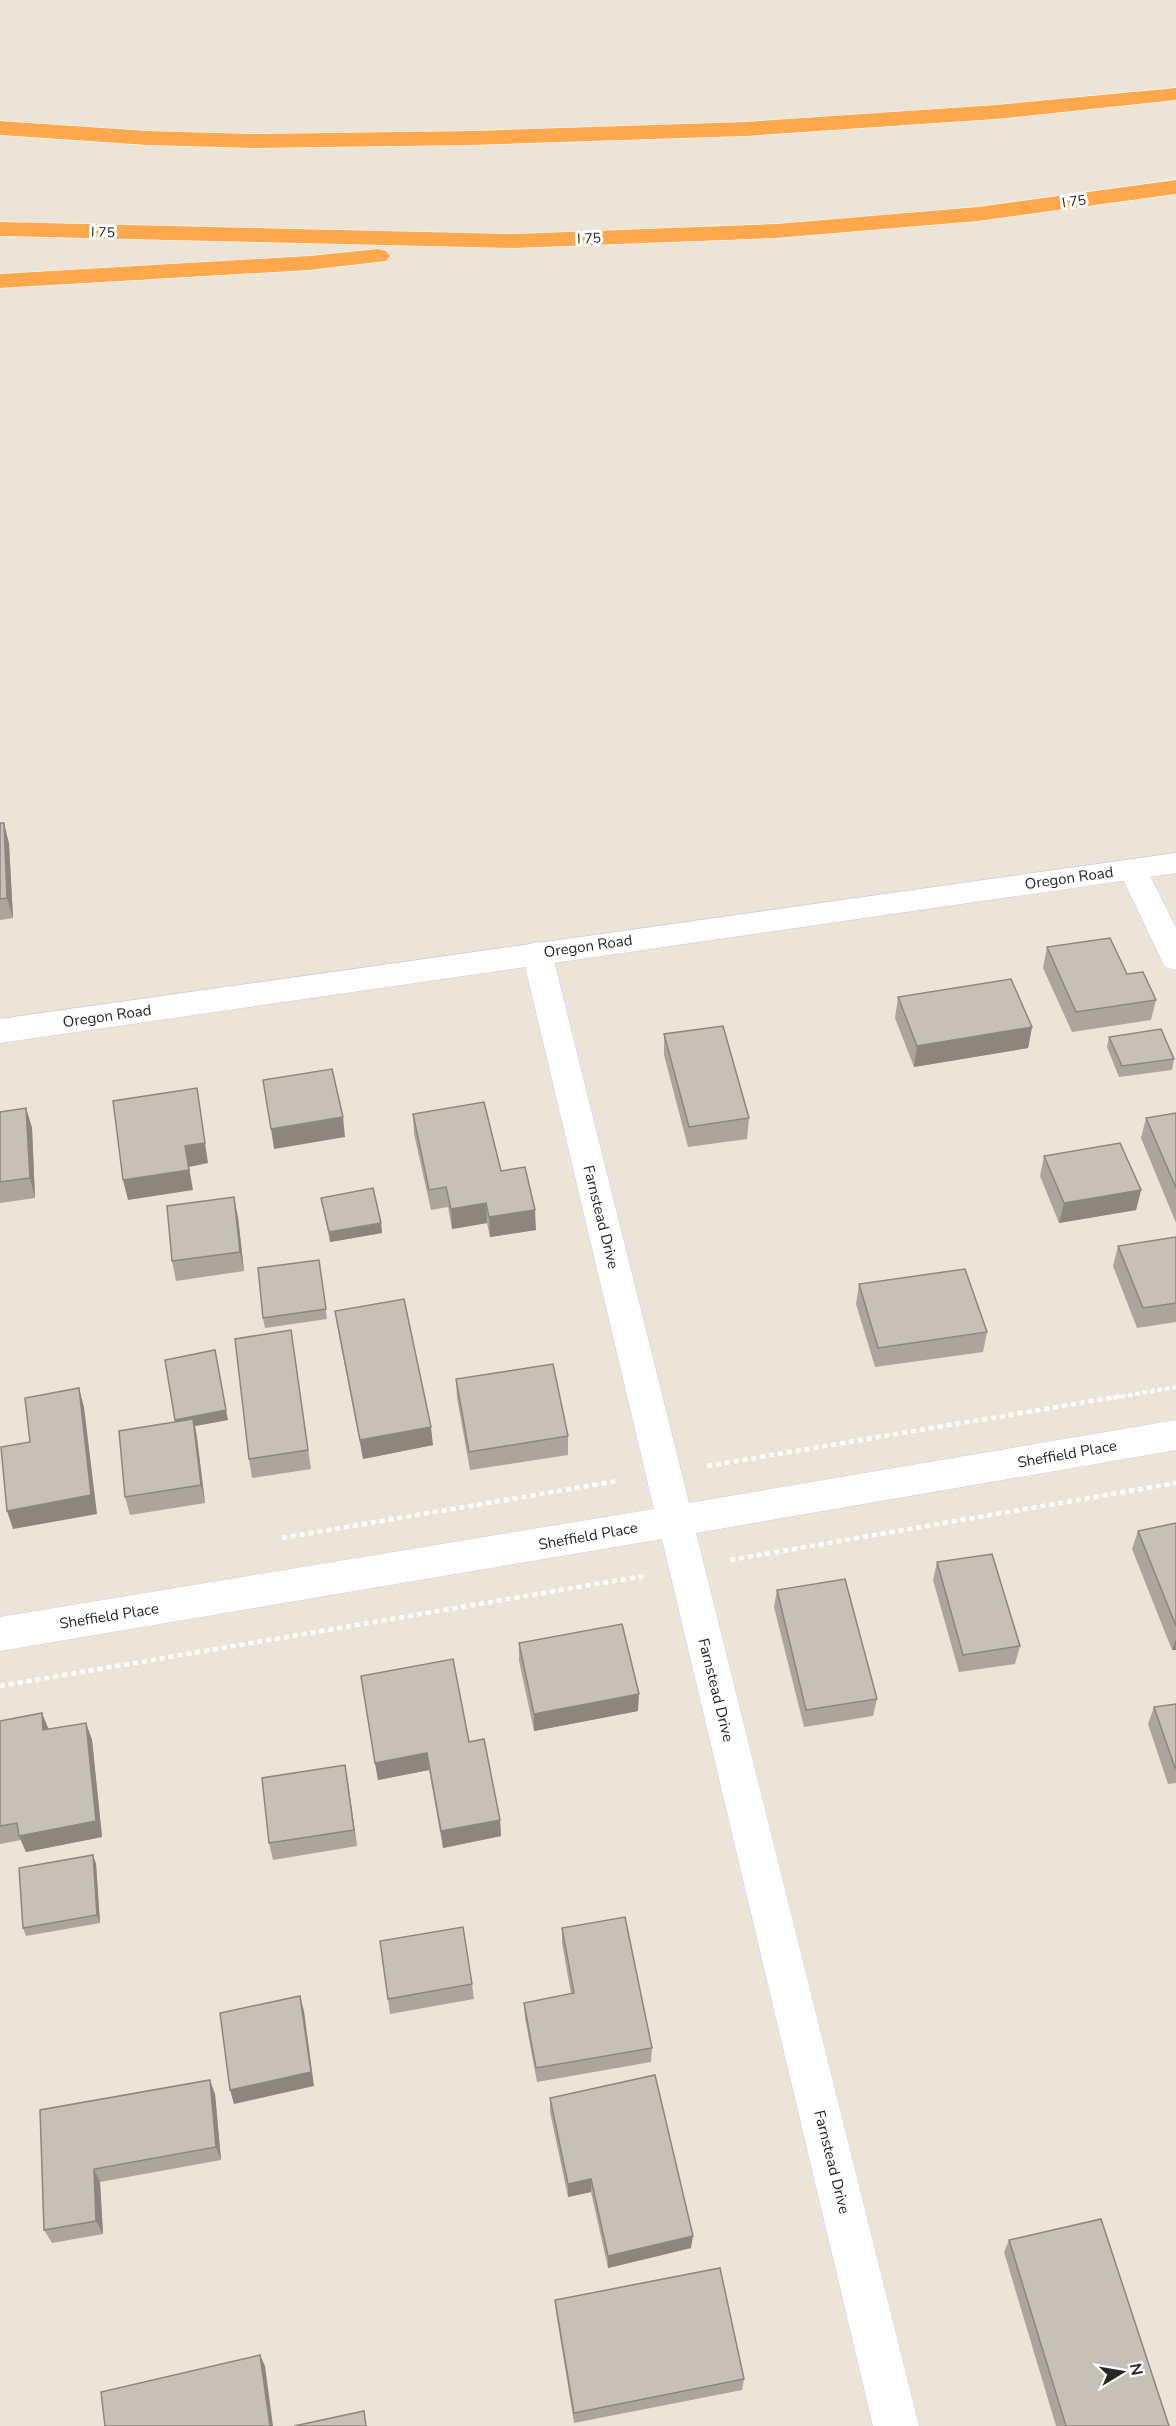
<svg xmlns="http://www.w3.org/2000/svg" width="1176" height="2426" font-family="'Nunito Sans',sans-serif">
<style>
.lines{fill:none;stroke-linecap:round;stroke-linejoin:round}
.street-casing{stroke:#cbcee2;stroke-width:1}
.secondary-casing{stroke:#cbcee2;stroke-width:1}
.highway-casing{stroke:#fff;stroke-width:1}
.path-far1{stroke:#fff;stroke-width:4;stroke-dasharray:4.5 3;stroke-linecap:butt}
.path{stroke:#fff;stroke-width:4.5;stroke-dasharray:5 4;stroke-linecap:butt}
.street{fill:#fff;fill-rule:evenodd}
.secondary{fill:#fff;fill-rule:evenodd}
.highway{fill:#ffa84e;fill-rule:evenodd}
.wall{fill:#aaa69d}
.shaded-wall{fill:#8b877f}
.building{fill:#c6c1b6;stroke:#8b877f;stroke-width:1.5}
.labels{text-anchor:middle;stroke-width:6;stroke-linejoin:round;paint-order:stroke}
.far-street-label{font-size:14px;fill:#272727;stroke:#fff}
.street-label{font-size:15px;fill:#272727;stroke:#fff}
</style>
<rect width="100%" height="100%" fill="#ece4d6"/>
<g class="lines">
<defs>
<path id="street" d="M 1133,859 L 1143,862 L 1176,928 L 1176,970 L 1165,967 L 1118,869 L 1123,862 Z
M 537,942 L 548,945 L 552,953 L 689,1503 L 1176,1420 L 1176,1450 L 696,1533 L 919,2426 L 873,2426 L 662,1539 L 0,1651 L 0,1617 L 654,1509 L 522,953 L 526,945 Z"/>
<path id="secondary" d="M 1176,853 L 1176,873 L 0,1043 L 0,1019 Z"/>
<path id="highway" d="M 1176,88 L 1176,100 L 996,119 L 745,136 L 473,145 L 253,148 L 147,145 L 0,135 L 0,121 L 147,131 L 253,134 L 473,131 L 745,122 L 996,105 Z
M 1176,180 L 1176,194 L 978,221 L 776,238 L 514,248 L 0,236 L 0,222 L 514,234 L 776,224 L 978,207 Z
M 378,249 L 386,251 L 390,256 L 386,261 L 309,270 L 0,288 L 0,274 L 309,256 Z"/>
</defs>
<!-- street casing -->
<use href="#street" class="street-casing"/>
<!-- secondary casing -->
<use href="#secondary" class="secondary-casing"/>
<!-- highway casing -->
<use href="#highway" class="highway-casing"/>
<!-- path-far1 -->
<path class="path-far1" d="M 1113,1398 L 1176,1387"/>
<!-- path -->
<path class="path" d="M 707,1466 L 1122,1396
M 282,1538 L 617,1481
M 730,1560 L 1176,1483
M 0,1686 L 643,1576"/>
<!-- street -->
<use href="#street" class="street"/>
<!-- secondary -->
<use href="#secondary" class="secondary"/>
<!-- highway -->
<use href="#highway" class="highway"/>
</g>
<!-- wall -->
<path class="wall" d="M 0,823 L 4,823 L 9,844 L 13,918 L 0,920 Z
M 1047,947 L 1156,1000 L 1151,1020 L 1072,1032 L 1043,968 Z
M 898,997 L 1032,1027 L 1028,1048 L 914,1067 L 895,1018 Z
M 664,1034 L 749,1118 L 747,1139 L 688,1147 L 664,1055 Z
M 1109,1037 L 1174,1059 L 1172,1070 L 1119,1077 L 1107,1047 Z
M 26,1108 L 32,1128 L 35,1198 L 0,1203 L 0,1112 Z
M 1176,1113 L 1176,1223 L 1141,1138 L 1146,1118 Z
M 413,1114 L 501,1171 L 536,1230 L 490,1237 L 487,1223 L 452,1229 L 448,1207 L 431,1210 L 414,1134 Z
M 1044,1156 L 1141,1190 L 1136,1210 L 1059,1223 L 1040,1176 Z
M 321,1198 L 381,1223 L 382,1233 L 330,1242 Z
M 238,1217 L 244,1271 L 176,1281 L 172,1261 Z
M 1176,1237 L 1176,1322 L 1137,1328 L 1113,1266 L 1118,1246 Z
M 319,1260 L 327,1319 L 265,1328 L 263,1318 Z
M 859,1284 L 987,1332 L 983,1352 L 875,1367 L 856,1304 Z
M 335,1311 L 433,1445 L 363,1459 L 338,1330 Z
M 294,1350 L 311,1469 L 252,1478 L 249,1459 Z
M 456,1379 L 568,1436 L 568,1455 L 470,1470 L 457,1398 Z
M 228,1420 L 195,1426 L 197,1438 L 205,1503 L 130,1515 L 125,1497 L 119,1431 Z
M 1176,1523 L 1176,1650 L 1172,1650 L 1132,1549 L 1138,1531 Z
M 937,1562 L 1020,1646 L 1015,1664 L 959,1672 L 933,1580 Z
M 777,1590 L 877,1699 L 873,1716 L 804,1727 L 774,1607 Z
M 519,1643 L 638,1711 L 534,1731 L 519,1661 Z
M 361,1676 L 469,1742 L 500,1820 L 501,1836 L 443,1848 L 429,1770 L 378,1780 Z
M 1176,1704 L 1176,1783 L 1168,1784 L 1148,1724 L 1154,1707 Z
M 0,1721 L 48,1729 L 86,1723 L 92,1740 L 102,1837 L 26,1852 L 21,1840 L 0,1844 Z
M 345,1765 L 357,1846 L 273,1860 L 269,1843 Z
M 93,1855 L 96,1864 L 100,1923 L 26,1936 L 23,1928 Z
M 562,1928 L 652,2048 L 651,2062 L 537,2082 L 525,2018 L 524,2003 L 571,1994 L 562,1943 Z
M 472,1984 L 474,1999 L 390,2014 L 388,1999 Z
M 215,2094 L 221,2160 L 100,2182 L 103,2234 L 52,2243 L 44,2230 L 40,2110 Z
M 550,2098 L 691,2248 L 608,2268 L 591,2192 L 568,2197 L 550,2112 Z
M 1009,2240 L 1169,2426 L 1056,2426 L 1004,2252 Z
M 555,2300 L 744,2379 L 742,2390 L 574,2423 L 556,2312 Z"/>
<!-- shaded-wall -->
<path class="shaded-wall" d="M 4,823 L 9,844 L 13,918 L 7,898 Z
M 1032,1027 L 1028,1048 L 914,1067 L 917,1046 Z
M 197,1088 L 208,1163 L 189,1167 L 193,1190 L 128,1200 L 123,1180 L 185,1146 Z
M 26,1108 L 32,1128 L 35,1198 L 30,1178 Z
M 343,1117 L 345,1137 L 274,1149 L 271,1129 Z
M 1141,1190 L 1136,1210 L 1059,1223 L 1064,1203 Z
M 234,1197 L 238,1217 L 244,1271 L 240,1252 Z
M 486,1203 L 487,1223 L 452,1229 L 451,1209 Z
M 535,1210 L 536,1230 L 490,1237 L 489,1217 Z
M 381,1223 L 382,1233 L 330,1242 L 329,1232 Z
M 215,1350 L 228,1420 L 195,1426 L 197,1438 L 205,1503 L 201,1485 L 177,1430 L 175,1420 Z
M 79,1388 L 84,1407 L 97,1514 L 13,1529 L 7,1511 Z
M 431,1427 L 433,1445 L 363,1459 L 360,1440 Z
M 1176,1639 L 1176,1650 L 1172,1650 Z
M 639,1694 L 638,1711 L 534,1731 L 534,1714 Z
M 42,1713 L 49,1730 L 43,1730 Z
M 86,1723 L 92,1740 L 102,1837 L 26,1852 L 19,1836 Z
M 427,1753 L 429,1770 L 378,1780 L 375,1763 Z
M 345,1765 L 348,1782 L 357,1846 L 354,1830 Z
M 500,1820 L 501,1836 L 443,1848 L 441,1831 Z
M 93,1855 L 96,1864 L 100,1923 L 97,1915 Z
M 300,1996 L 304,2011 L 314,2086 L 234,2104 L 230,2090 Z
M 210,2080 L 215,2094 L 221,2160 L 216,2147 Z
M 94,2169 L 100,2182 L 103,2234 L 96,2221 Z
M 591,2179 L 591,2192 L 568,2197 L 568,2184 Z
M 693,2236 L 691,2248 L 608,2268 L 608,2256 Z
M 260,2355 L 265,2366 L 273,2426 L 270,2426 Z"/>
<!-- building -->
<path class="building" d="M 0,823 L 4,823 L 7,898 L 0,899 Z
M 1110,938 L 1127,974 L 1143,972 L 1156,1000 L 1076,1012 L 1047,947 Z
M 1011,979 L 1032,1027 L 917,1046 L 898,997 Z
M 723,1026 L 749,1118 L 689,1127 L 664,1034 Z
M 1161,1029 L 1174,1059 L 1122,1066 L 1109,1037 Z
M 332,1069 L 343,1117 L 271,1129 L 263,1080 Z
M 197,1088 L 205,1143 L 185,1146 L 189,1170 L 123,1180 L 113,1101 Z
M 484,1102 L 501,1171 L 525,1167 L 535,1210 L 489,1217 L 486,1203 L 451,1209 L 446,1187 L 429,1190 L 413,1114 Z
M 26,1108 L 30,1178 L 0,1182 L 0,1112 Z
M 1176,1113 L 1176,1188 L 1146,1118 Z
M 1120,1143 L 1141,1190 L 1064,1203 L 1044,1156 Z
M 373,1188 L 381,1223 L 329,1232 L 321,1198 Z
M 234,1197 L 240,1252 L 172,1261 L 167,1206 Z
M 1176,1237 L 1176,1303 L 1143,1308 L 1118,1246 Z
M 319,1260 L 326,1309 L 263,1318 L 258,1268 Z
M 965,1269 L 987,1332 L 878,1348 L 859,1284 Z
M 404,1299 L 431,1427 L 360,1440 L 335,1311 Z
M 291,1330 L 308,1450 L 249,1459 L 235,1339 Z
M 215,1350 L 226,1410 L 175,1420 L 165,1360 Z
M 553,1364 L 568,1436 L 469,1452 L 456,1379 Z
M 79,1388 L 91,1495 L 7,1511 L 1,1447 L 30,1442 L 25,1398 Z
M 193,1419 L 201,1485 L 125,1497 L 119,1431 Z
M 1176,1523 L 1176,1626 L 1138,1531 Z
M 992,1554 L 1020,1646 L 963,1655 L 937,1562 Z
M 845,1579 L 877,1699 L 806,1710 L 777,1590 Z
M 622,1624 L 639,1694 L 534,1714 L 519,1643 Z
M 453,1659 L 469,1742 L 484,1739 L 500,1820 L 441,1831 L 427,1753 L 375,1763 L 361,1676 Z
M 1176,1704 L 1176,1768 L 1175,1768 L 1154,1707 Z
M 42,1713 L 43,1730 L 86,1723 L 96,1821 L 19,1836 L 17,1823 L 0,1826 L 0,1721 Z
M 345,1765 L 354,1830 L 269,1843 L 262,1778 Z
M 93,1855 L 97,1915 L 23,1928 L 19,1868 Z
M 625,1917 L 652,2048 L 536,2068 L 524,2003 L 574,1993 L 562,1928 Z
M 463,1927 L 472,1984 L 388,1999 L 380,1941 Z
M 300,1996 L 311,2072 L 230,2090 L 220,2013 Z
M 655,2075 L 693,2236 L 608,2256 L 591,2179 L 568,2184 L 550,2098 Z
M 210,2080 L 216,2147 L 94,2169 L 96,2221 L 44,2230 L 40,2110 Z
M 1101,2219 L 1169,2426 L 1066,2426 L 1009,2240 Z
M 720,2268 L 744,2379 L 574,2413 L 555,2300 Z
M 260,2355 L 270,2426 L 105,2426 L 101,2392 Z
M 364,2411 L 366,2426 L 294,2426 Z"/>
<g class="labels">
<!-- far-street labels -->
<g class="far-street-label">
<text transform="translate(1074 201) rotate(-8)" y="5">I 75</text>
<text transform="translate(103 232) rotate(2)" y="5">I 75</text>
<text transform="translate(589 238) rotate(-2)" y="5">I 75</text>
</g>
<!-- street labels -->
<g class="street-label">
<text transform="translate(1069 878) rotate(-8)" y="5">Oregon Road</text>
<text transform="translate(588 946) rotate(-8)" y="5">Oregon Road</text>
<text transform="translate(107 1016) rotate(-8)" y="5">Oregon Road</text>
<text transform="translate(601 1217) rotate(76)" y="5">Farnstead Drive</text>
<text transform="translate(1067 1454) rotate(-10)" y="5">Sheffield Place</text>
<text transform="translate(588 1536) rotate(-10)" y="5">Sheffield Place</text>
<text transform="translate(109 1616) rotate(-9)" y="5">Sheffield Place</text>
<text transform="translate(716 1690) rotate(76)" y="5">Farnstead Drive</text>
<text transform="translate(832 2162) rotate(76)" y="5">Farnstead Drive</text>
</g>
</g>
<!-- north arrow -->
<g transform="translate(1122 2372) rotate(79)" stroke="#ffffff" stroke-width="4.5" paint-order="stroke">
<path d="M0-4.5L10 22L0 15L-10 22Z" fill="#272727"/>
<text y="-9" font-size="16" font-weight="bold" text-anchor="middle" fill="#272727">N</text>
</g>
</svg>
